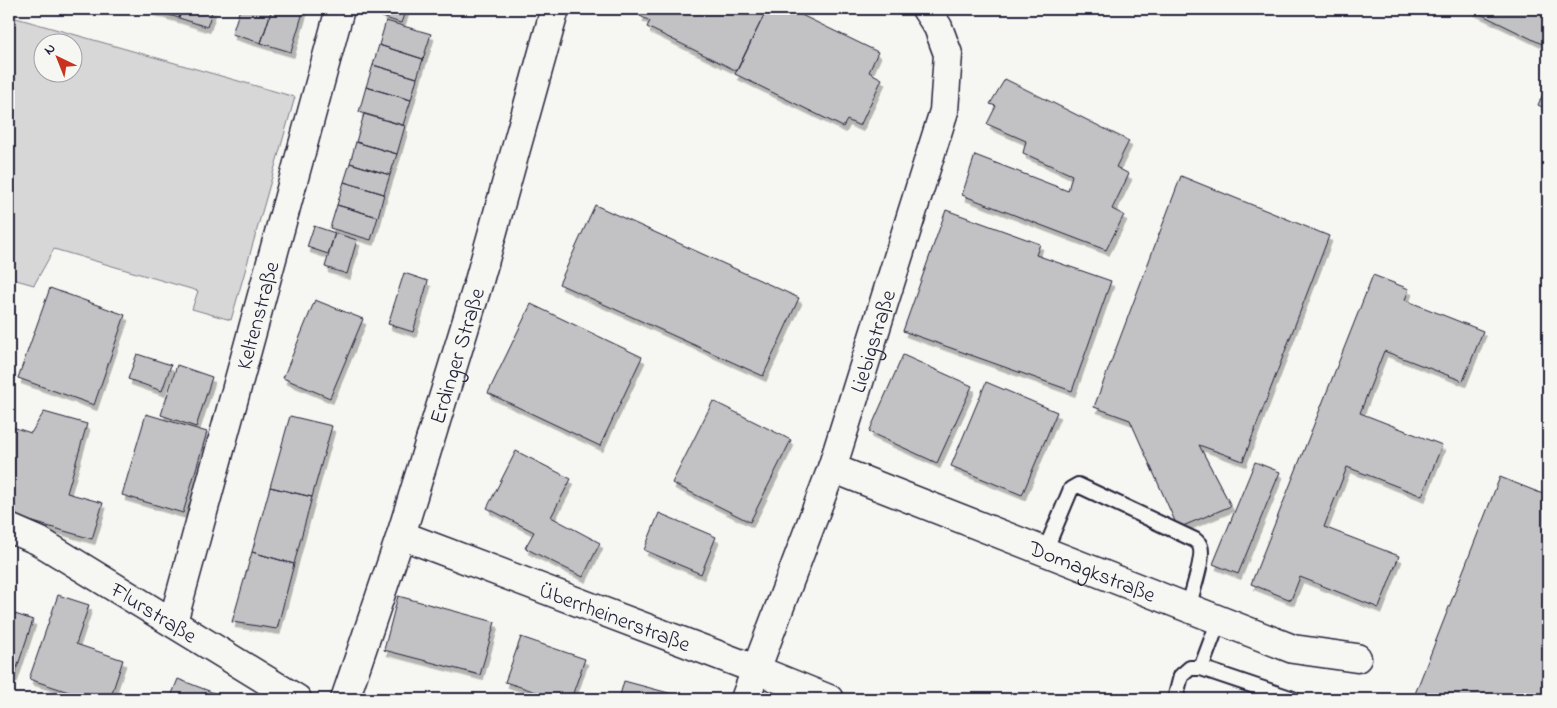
<svg xmlns="http://www.w3.org/2000/svg" width="1557" height="708" font-family="'Indie Flower',sans-serif">
<style>
.grass{fill:#d7d7d7;stroke:#7c7c89;fill-rule:evenodd}
.building{fill:#c2c2c4;stroke:#22223b;filter:url(#shadow)}
.lines{fill:none;stroke-linecap:round;stroke-linejoin:round}
.service-casing{stroke:#22223b;stroke-width:18}
.minor-casing{stroke:#22223b;stroke-width:31}
.tertiary-casing{stroke:#22223b;stroke-width:31}
.service{stroke:#f6f6f2;stroke-width:14}
.minor{stroke:#f6f6f2;stroke-width:28}
.tertiary{stroke:#f6f6f2;stroke-width:28}
.labels{text-anchor:middle;stroke-width:4.5;stroke-linejoin:round;paint-order:stroke}
.street-label{font-size:22px;fill:#22223b;stroke:#f6f6f2}
</style>
<defs>
<filter id="shadow"><feDropShadow dx="3" dy="5.5" stdDeviation="0" flood-color="#0004"/></filter>
</defs>
<rect width="100%" height="100%" fill="#f6f6f2"/>
<filter id="ink" filterUnits="userSpaceOnUse"><feTurbulence type="fractalNoise" baseFrequency=".02" numOctaves="2"/><feDisplacementMap in="SourceGraphic" scale="10" xChannelSelector="R" yChannelSelector="G"/><feConvolveMatrix kernelMatrix="1 2 1 2 8 2 1 2 1" color-interpolation-filters="sRGB"/></filter>
<g filter="url(#ink)">
<!-- grass -->
<path class="grass" d="M 9,16 L 295,97 L 231,320 L 192,309 L 198,291 L 54,249 L 34,285 L 9,278 ZM 42,42 L 72,42 L 72,72 L 42,72 Z"/>
<!-- building -->
<path class="building" d="M 148,9 L 182,9 L 179,18 Z
M 182,9 L 213,9 L 207,27 L 179,18 Z
M 240,9 L 272,9 L 261,43 L 232,34 Z
M 272,9 L 304,9 L 291,52 L 261,43 Z
M 385,9 L 406,9 L 401,23 L 382,17 Z
M 643,9 L 767,9 L 737,71 L 647,27 L 650,21 L 640,16 Z
M 767,9 L 789,9 L 878,52 L 869,72 L 882,79 L 860,126 L 847,120 L 843,127 L 735,74 Z
M 1470,9 L 1548,9 L 1548,47 Z
M 386,21 L 431,34 L 423,59 L 379,45 Z
M 379,45 L 423,59 L 417,78 L 373,65 Z
M 373,65 L 417,78 L 411,100 L 366,87 Z
M 1005,79 L 1129,141 L 1116,167 L 1129,174 L 1112,209 L 1124,215 L 1106,250 L 962,195 L 975,155 L 1068,191 L 1072,175 L 1023,153 L 1026,141 L 987,124 L 996,106 L 990,104 Z
M 1548,83 L 1548,110 L 1538,105 Z
M 366,87 L 411,100 L 403,125 L 359,112 Z
M 364,114 L 405,126 L 397,154 L 356,142 Z
M 356,142 L 397,154 L 390,175 L 350,163 Z
M 350,163 L 390,175 L 384,194 L 344,182 Z
M 1181,176 L 1329,236 L 1243,461 L 1199,445 L 1231,506 L 1178,528 L 1130,420 L 1094,407 Z
M 344,182 L 384,194 L 378,217 L 337,205 Z
M 337,205 L 378,217 L 371,240 L 330,228 Z
M 595,205 L 799,298 L 763,376 L 559,284 Z
M 946,210 L 1040,244 L 1036,255 L 1111,281 L 1072,391 L 903,331 Z
M 314,226 L 335,233 L 328,254 L 307,247 Z
M 335,233 L 357,240 L 347,274 L 325,267 Z
M 404,273 L 428,281 L 413,332 L 388,324 Z
M 1373,275 L 1409,289 L 1405,300 L 1483,331 L 1463,381 L 1384,351 L 1360,413 L 1442,445 L 1422,496 L 1347,467 L 1324,527 L 1399,556 L 1379,608 L 1300,577 L 1291,600 L 1251,584 Z
M 50,288 L 125,315 L 94,405 L 18,378 Z
M 315,300 L 363,319 L 330,398 L 283,378 Z
M 531,304 L 642,357 L 600,446 L 488,393 Z
M 137,354 L 171,365 L 162,391 L 128,379 Z
M 903,355 L 972,386 L 937,463 L 869,432 Z
M 177,365 L 212,377 L 196,427 L 161,415 Z
M 986,382 L 1057,412 L 1022,495 L 951,466 Z
M 713,401 L 791,440 L 750,522 L 672,483 Z
M 44,412 L 87,424 L 67,493 L 103,503 L 92,539 L 9,515 L 9,504 L 14,486 L 9,485 L 9,426 L 31,433 Z
M 146,414 L 207,432 L 183,513 L 122,495 Z
M 290,416 L 332,426 L 312,497 L 270,487 Z
M 516,451 L 571,479 L 551,517 L 600,543 L 583,577 L 525,548 L 534,532 L 487,508 Z
M 1255,462 L 1280,472 L 1238,574 L 1213,564 Z
M 1500,477 L 1548,496 L 1548,699 L 1413,699 Z
M 270,487 L 312,497 L 294,564 L 252,552 Z
M 659,513 L 716,537 L 701,574 L 644,550 Z
M 252,552 L 294,564 L 277,629 L 232,622 Z
M 58,595 L 89,605 L 76,644 L 123,660 L 110,699 L 90,699 L 29,679 Z
M 398,596 L 495,622 L 480,675 L 384,650 Z
M 9,612 L 33,620 L 14,677 L 9,675 Z
M 521,637 L 585,659 L 571,699 L 558,699 L 505,682 Z
M 178,679 L 222,696 L 221,699 L 170,699 Z
M 624,681 L 680,696 L 679,699 L 619,699 Z"/>
<g class="lines">
<defs>
<path id="service" d="M 1045,551 L 1071,489 L 1078,485 L 1195,540 C 1197,542 1199,543 1200,546 C 1205,556 1191,596 1188,608
M 1201,668 L 1219,620
M 1175,699 L 1181,676 L 1190,668 L 1201,668 L 1293,699"/>
<g id="minor">
<path id="s1" d="M 832,468 L 1293,649 L 1357,658"/>
<path id="s2" d="M 9,528 L 39,541 L 297,699"/>
<path id="s3" d="M 401,535 L 755,669 L 829,699"/>
<path id="s4" d="M 173,622 L 340,9"/>
<path id="s5" d="M 745,699 L 832,468 L 944,111 L 948,54 L 938,27 L 926,9"/>
</g>
<g id="tertiary">
<path id="s6" d="M 345,699 L 401,535 L 479,281 L 555,9"/>
</g>
</defs>
<!-- service casing -->
<use href="#service" class="service-casing"/>
<!-- minor casing -->
<use href="#minor" class="minor-casing"/>
<!-- tertiary casing -->
<use href="#tertiary" class="tertiary-casing"/>
<!-- service -->
<use href="#service" class="service"/>
<!-- minor -->
<use href="#minor" class="minor"/>
<!-- tertiary -->
<use href="#tertiary" class="tertiary"/>
</g>
</g>
<g class="labels">
<!-- street labels -->
<g class="street-label">
<text dy="8" stroke="none"><textPath href="#s4" startOffset="318">Keltenstraße</textPath></text>
<text dy="8" stroke="none"><textPath href="#s5" startOffset="380">Liebigstraße</textPath></text>
<text dy="8" stroke="none"><textPath href="#s6" startOffset="361">Erdinger Straße</textPath></text>
<text dy="8" stroke="none"><textPath href="#s1" startOffset="280">Domagkstraße</textPath></text>
<text dy="8" stroke="none"><textPath href="#s2" startOffset="168">Flurstraße</textPath></text>
<text dy="8" stroke="none"><textPath href="#s3" startOffset="229">Überrheinerstraße</textPath></text>
</g>
</g>
<!-- margin -->
<rect width="1557" height="708" fill="none" stroke="#f6f6f2" stroke-width="30"/>
<rect x="15" y="15" width="1527" height="678" fill="none" stroke="#22223b" stroke-width="2" filter="url(#ink)"/>
<!-- north arrow -->
<g transform="translate(58 58) rotate(317)"><circle r="24" fill="#f6f6f2" stroke="#a1a1a9"/>
<path d="M0-4L9 19L0 12L-9 19Z" fill="#c8321e"/>
<text y="-8" font-size="14" font-weight="bold" text-anchor="middle" fill="#22223b">N</text>
</g>
</svg>
